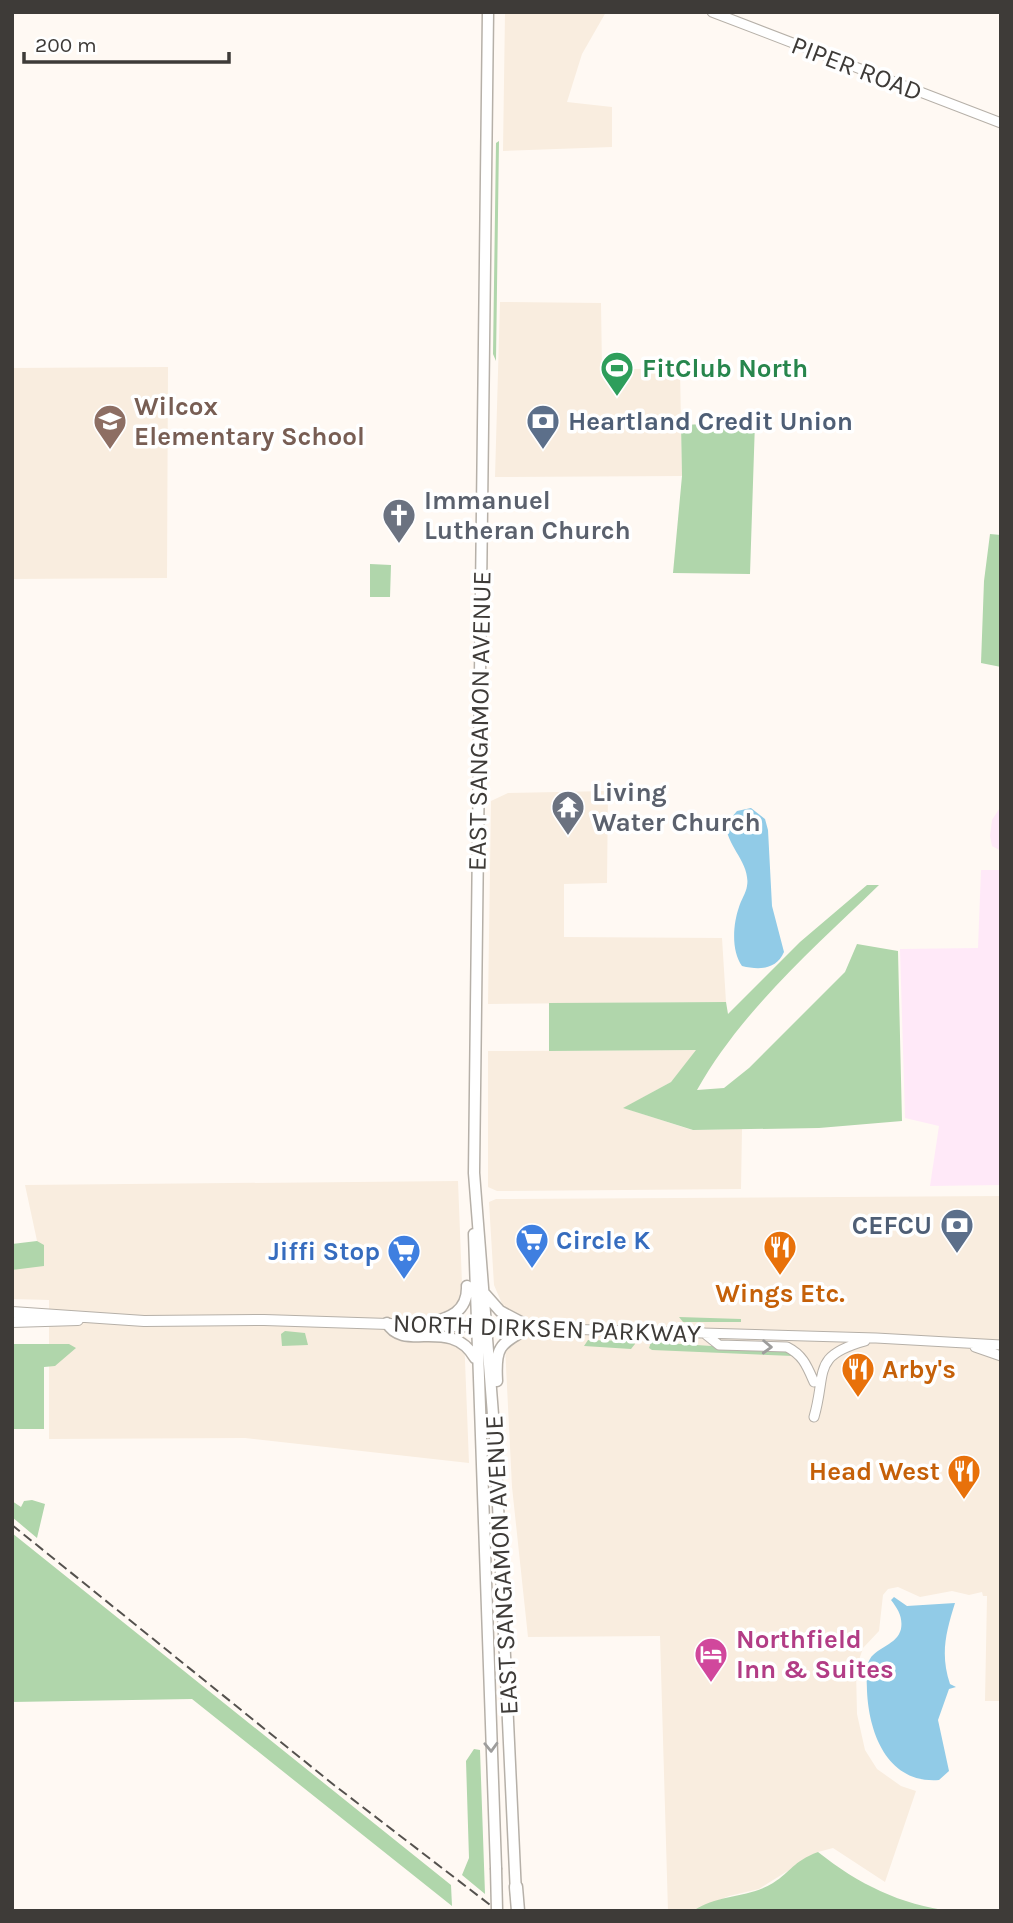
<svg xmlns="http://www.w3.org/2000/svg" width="1013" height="1923" font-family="Karla,sans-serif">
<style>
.built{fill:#f9eddf}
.industrial{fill:#ffe9f8}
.green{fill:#b0d6ab}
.water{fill:#91cbe7}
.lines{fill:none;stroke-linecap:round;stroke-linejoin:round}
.tertiary-casing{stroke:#b6b0a8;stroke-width:11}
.secondary-casing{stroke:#b6b0a8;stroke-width:12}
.primary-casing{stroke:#b6b0a8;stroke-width:13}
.motorway-casing{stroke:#b6b0a8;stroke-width:15}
.tertiary{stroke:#fff;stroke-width:9}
.secondary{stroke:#fff;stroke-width:10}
.primary{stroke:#fff;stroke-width:10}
.motorway{stroke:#fff;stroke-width:12}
.rail{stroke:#55524e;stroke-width:2;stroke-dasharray:10 5;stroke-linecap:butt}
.primary-bridge-casing{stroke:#b6b0a8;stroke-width:13;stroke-linecap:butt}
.primary-bridge{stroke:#fff;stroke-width:10}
.oneway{stroke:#9e9d9c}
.labels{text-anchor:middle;stroke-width:7;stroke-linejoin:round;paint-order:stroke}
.street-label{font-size:26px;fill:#3e3b38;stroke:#fff}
.leisure-label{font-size:26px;font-weight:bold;fill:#27864d;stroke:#fff;text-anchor:start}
.education-label{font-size:26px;font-weight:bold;fill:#785e54;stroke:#fff;text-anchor:start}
.service-label{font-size:26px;font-weight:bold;fill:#4e5e75;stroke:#fff;text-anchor:start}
.worship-label{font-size:26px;font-weight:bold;fill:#5b616d;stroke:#fff;text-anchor:start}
.shop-label{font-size:26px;font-weight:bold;fill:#366cbe;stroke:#fff;text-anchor:start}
.food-label{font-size:26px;font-weight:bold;fill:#c56008;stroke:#fff}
.hotel-label{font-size:26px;font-weight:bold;fill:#b23c85;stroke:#fff;text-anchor:start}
</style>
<rect width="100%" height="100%" fill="#fff9f3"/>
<!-- built -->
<path class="built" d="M 505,12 L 606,12 L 582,54 L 567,102 L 612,107 L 612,147 L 503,151 Z
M 500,302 L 601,303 L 602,369 L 680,369 L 682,476 L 495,477 Z
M 168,367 L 167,578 L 12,579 L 12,368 Z
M 608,791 L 607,883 L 564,884 L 564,937 L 722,938 L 726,1002 L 488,1004 L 491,801 L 508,793 Z
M 697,1050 L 671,1082 L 624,1108 L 692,1130 L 742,1129 L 741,1189 L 497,1191 L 488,1187 L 488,1051 Z
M 458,1181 L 469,1463 L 245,1438 L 49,1439 L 49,1300 L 12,1299 L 12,1270 L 42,1264 L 25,1185 Z
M 1001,1196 L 1001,1701 L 985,1701 L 987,1596 L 983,1596 L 982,1592 L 969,1595 L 952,1591 L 920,1597 L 898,1587 L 888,1589 L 883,1595 L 879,1631 L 863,1648 L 856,1669 L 857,1714 L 865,1750 L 877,1769 L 901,1786 L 916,1791 L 885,1882 L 833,1848 L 818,1852 L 759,1889 L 729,1896 L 693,1911 L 668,1911 L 660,1636 L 528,1637 L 512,1487 L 503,1306 L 494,1285 L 489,1202 L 496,1199 Z"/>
<!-- industrial -->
<path class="industrial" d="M 1001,806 L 1001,851 L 992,846 L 990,836 L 992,820 Z
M 981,870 L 1001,870 L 1001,1185 L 930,1186 L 939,1126 L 905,1118 L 900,949 L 978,948 Z"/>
<!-- green -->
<path class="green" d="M 499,141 L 496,361 L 493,354 L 496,143 Z
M 755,422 L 750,574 L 673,573 L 682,476 L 681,425 Z
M 990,534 L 1001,535 L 1001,667 L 981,663 L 984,581 Z
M 370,564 L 391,565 L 390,597 L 370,597 Z
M 867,885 L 879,885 C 814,948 742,1010 697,1090 L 724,1088 L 749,1068 L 845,972 L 857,944 L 898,951 L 902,1121 L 819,1128 L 693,1130 L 623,1108 L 671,1082 L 696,1050 L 549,1051 L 549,1003 L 726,1002 L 728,1014 L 800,942 Z
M 37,1241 L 44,1245 L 44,1266 L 12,1270 L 12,1244 Z
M 679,1317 L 741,1319 L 741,1322 L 683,1322 Z
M 285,1331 L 305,1333 L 308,1345 L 282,1346 L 281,1334 Z
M 588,1340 L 632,1341 L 635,1344 L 631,1349 L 584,1346 Z
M 651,1342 L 787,1351 L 793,1356 L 652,1350 L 649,1348 Z
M 12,1344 L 69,1344 L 76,1348 L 55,1366 L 44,1367 L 44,1429 L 12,1429 Z
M 32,1500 L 45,1504 L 37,1538 L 12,1517 L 12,1501 L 21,1507 L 24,1501 Z
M 12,1533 L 451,1885 L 452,1906 L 192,1699 L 12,1702 Z
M 474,1749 L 480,1750 L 485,1894 L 462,1875 L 469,1858 L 466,1761 Z
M 818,1852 C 858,1884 901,1905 951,1911 L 693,1911 C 717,1894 749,1898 773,1883 C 792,1871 792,1862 818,1852 Z"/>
<!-- water -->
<path class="water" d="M 751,808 L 765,819 L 768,830 L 772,906 L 784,952 C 776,970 759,970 742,966 C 731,951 733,924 739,907 C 741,900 746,893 747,886 C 751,863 726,846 726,824 L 737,811 Z
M 894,1597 L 907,1606 L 955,1603 C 946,1632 940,1654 950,1684 L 956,1687 L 949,1689 L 938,1720 L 949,1771 L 939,1780 C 888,1784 869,1734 867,1691 C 867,1682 865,1666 870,1659 C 877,1647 897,1645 901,1629 C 903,1617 898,1609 891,1600 Z"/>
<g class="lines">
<defs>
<path id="tertiary" d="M 712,12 L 1001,123
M 486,1327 L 876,1338 L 1001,1345
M 704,1333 L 719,1345 L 787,1347 C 803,1355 807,1366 814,1382
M 975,1347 L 1001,1356
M 814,1417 C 827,1372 811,1356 865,1341"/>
<path id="secondary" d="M 12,1312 L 144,1321 L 264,1320 L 482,1327
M 12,1322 L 78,1320"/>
<path id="primary" d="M 488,12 L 474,1173 L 495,1440 L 516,1894
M 474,1234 L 496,1868
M 485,1294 L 500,1311 L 534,1329
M 387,1323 C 403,1353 451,1316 475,1358
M 425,1325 C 448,1318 468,1313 467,1286
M 497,1381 C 495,1348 499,1344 527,1329"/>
<path id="motorway" d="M 516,1887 L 518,1911"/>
</defs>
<!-- tertiary casing -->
<use href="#tertiary" class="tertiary-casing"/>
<!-- secondary casing -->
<use href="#secondary" class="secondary-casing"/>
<!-- primary casing -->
<use href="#primary" class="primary-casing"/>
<!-- motorway casing -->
<use href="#motorway" class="motorway-casing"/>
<!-- tertiary -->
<use href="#tertiary" class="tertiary"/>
<!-- secondary -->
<use href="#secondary" class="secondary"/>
<!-- primary -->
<use href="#primary" class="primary"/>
<!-- motorway -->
<use href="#motorway" class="motorway"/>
<!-- rail -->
<path class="rail" d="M 12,1525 L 334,1785 L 498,1911"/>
<defs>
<path id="primary-bridge" d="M 496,1868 L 497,1911"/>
</defs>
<!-- primary-bridge casing -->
<use href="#primary-bridge" class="primary-bridge-casing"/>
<!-- primary-bridge -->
<use href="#primary-bridge" class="primary-bridge"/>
</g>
<!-- one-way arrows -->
<defs><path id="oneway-chevron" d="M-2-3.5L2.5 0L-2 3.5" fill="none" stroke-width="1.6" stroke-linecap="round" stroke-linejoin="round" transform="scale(1.75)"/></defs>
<g class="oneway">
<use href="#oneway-chevron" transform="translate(767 1347) rotate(2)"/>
<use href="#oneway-chevron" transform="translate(491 1747) rotate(88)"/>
</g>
<!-- icons -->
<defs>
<symbol id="stadium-pin" viewBox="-11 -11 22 30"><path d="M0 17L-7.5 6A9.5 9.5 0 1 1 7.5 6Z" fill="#2e9e5b" stroke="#fff"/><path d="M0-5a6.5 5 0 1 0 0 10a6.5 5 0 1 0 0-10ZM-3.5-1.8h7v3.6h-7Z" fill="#fff"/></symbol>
<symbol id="school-pin" viewBox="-11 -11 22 30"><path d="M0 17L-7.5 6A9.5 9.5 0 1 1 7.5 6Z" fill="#8d6e63" stroke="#fff"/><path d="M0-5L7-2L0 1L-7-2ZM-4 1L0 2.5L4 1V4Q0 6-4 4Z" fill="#fff"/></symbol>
<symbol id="bank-pin" viewBox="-11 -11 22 30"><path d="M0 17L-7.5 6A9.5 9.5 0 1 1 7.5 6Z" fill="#5c6f8a" stroke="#fff"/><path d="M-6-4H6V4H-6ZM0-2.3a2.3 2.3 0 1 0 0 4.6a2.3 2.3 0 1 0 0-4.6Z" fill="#fff"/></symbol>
<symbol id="church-pin" viewBox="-11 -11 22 30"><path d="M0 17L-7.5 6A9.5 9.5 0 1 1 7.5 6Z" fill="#6b7280" stroke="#fff"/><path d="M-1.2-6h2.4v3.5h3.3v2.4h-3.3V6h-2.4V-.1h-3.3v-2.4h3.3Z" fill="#fff"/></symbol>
<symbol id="temple-pin" viewBox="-11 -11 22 30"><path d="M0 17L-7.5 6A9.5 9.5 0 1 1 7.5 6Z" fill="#6b7280" stroke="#fff"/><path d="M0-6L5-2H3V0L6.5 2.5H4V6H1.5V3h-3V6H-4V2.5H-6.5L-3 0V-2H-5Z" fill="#fff"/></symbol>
<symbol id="supermarket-pin" viewBox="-11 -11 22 30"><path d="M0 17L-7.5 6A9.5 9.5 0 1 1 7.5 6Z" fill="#3f7fe0" stroke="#fff"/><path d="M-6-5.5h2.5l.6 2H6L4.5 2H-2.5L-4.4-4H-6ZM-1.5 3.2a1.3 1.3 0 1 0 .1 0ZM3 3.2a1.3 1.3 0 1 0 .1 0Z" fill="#fff"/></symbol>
<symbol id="restaurant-pin" viewBox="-11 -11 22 30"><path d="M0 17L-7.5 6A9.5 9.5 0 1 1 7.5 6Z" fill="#e8710a" stroke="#fff"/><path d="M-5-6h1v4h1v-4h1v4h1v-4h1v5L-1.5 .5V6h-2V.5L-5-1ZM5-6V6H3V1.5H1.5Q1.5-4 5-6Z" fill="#fff"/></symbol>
<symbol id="hotel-pin" viewBox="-11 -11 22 30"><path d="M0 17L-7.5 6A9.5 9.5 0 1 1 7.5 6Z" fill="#d1479c" stroke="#fff"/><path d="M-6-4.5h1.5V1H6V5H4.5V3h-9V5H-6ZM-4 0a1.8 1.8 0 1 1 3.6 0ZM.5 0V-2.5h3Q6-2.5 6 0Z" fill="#fff"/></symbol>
</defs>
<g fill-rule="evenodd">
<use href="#stadium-pin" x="598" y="349" width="38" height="52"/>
<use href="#school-pin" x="91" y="402" width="38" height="52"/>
<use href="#bank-pin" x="524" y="402" width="38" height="52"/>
<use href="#church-pin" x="380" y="496" width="38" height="52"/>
<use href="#temple-pin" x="549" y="788" width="38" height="52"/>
<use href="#bank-pin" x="938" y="1206" width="38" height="52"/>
<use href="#supermarket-pin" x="513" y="1221" width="38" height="52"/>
<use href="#restaurant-pin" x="761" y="1228" width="38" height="52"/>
<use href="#supermarket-pin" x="385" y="1232" width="38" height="52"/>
<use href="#restaurant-pin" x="839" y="1350" width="38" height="52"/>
<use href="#restaurant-pin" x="945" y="1452" width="38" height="52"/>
<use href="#hotel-pin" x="692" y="1635" width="38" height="52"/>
</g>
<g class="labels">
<!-- street labels -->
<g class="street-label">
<text transform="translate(857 68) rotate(21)" y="9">PIPER ROAD</text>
<text transform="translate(479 721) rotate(-89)" y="9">EAST SANGAMON AVENUE</text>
<text transform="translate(547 1328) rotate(2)" y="9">NORTH DIRKSEN PARKWAY</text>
<text transform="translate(501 1565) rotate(-93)" y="9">EAST SANGAMON AVENUE</text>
</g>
<!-- leisure labels -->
<g class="leisure-label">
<text x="642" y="377">FitClub North</text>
</g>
<!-- education labels -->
<g class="education-label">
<text x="134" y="415">Wilcox<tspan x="134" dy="30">Elementary School</tspan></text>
</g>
<!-- service labels -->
<g class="service-label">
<text x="568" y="430">Heartland Credit Union</text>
<text x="932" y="1234" text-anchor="end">CEFCU</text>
</g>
<!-- worship labels -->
<g class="worship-label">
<text x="424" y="509">Immanuel<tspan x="424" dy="30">Lutheran Church</tspan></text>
<text x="592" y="801">Living<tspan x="592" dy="30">Water Church</tspan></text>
</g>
<!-- shop labels -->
<g class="shop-label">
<text x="556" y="1249">Circle K</text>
<text x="380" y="1260" text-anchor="end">Jiffi Stop</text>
</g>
<!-- food labels -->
<g class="food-label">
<text x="780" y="1302">Wings Etc.</text>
<text x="882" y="1378" text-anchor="start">Arby's</text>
<text x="940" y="1480" text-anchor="end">Head West</text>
</g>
<!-- hotel labels -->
<g class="hotel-label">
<text x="736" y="1648">Northfield<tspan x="736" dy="30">Inn &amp; Suites</tspan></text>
</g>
</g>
<!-- border -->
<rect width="1013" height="1923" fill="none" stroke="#3e3b38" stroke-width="28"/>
<!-- scale -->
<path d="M24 52v10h205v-10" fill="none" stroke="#3e3b38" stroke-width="3.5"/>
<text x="35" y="52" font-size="21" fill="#3e3b38" stroke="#ffffff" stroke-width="5" paint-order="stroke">200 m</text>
</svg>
